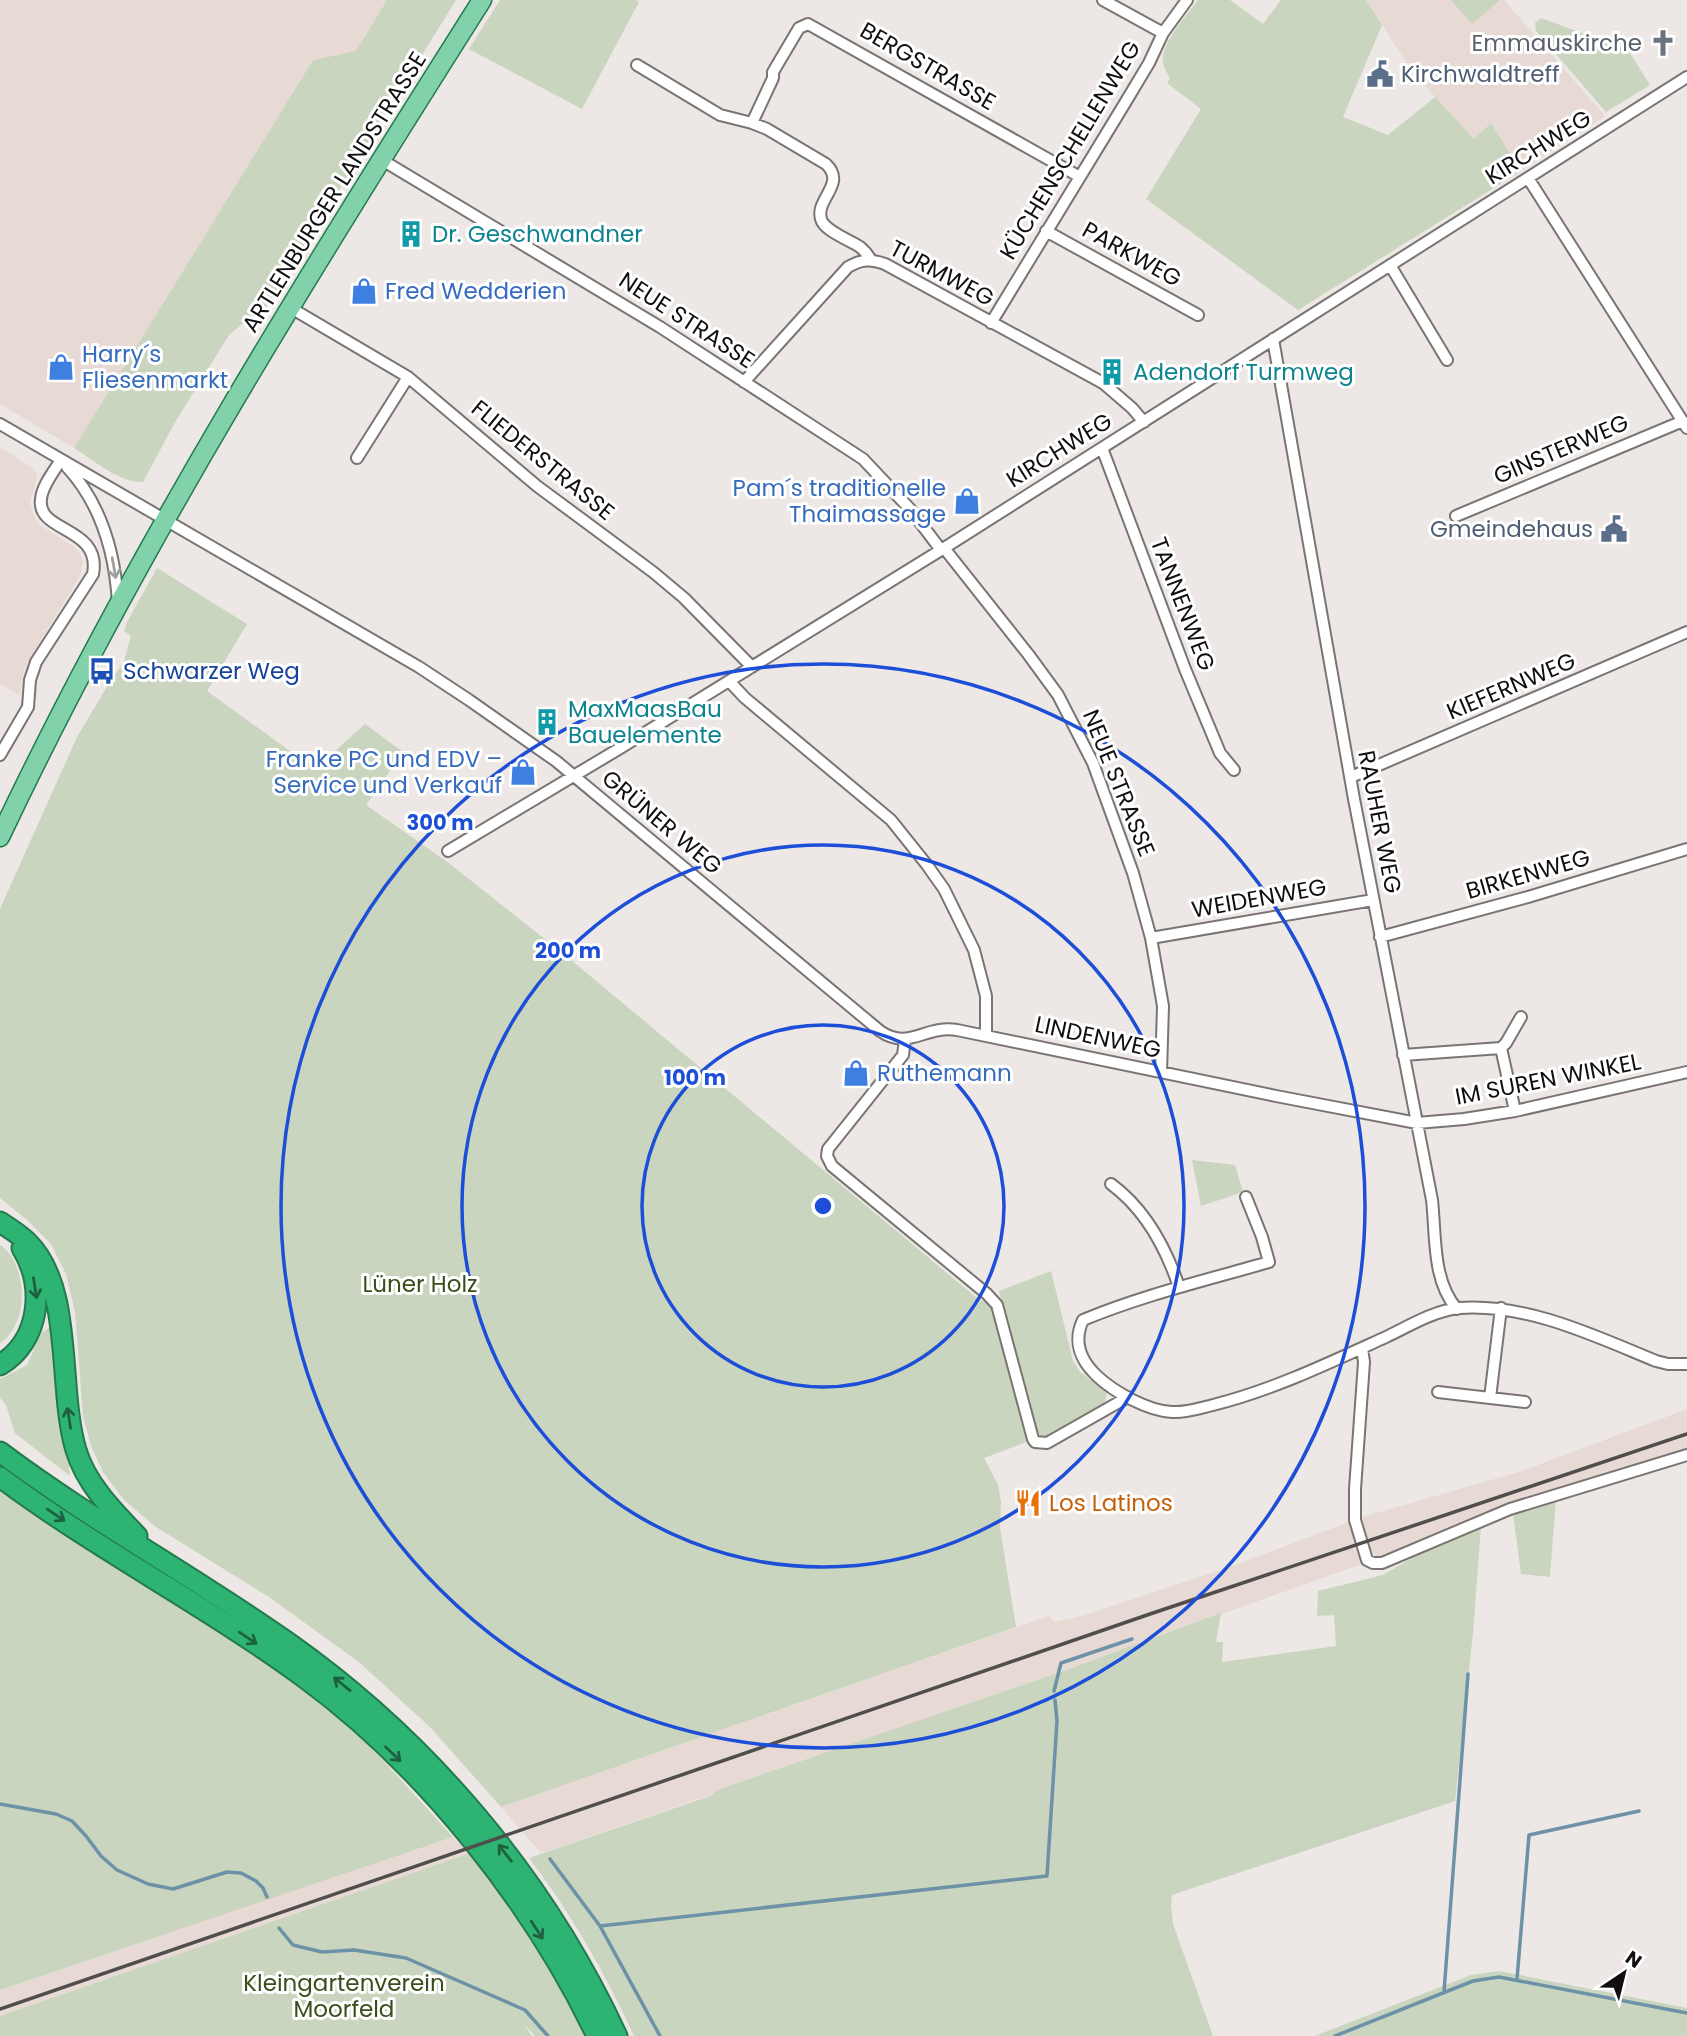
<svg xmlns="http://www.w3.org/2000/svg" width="1687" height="2036" font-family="Poppins,sans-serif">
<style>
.built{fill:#e7dad5}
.green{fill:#c9d5be}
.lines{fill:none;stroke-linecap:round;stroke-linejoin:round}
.stream{stroke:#6d92a7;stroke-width:3.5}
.minor-casing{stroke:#7a7573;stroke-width:14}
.primary-casing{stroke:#237a4f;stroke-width:21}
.motorway-casing{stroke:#237a4f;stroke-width:23}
.minor{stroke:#fff;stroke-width:10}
.primary{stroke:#81d2aa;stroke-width:18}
.motorway{stroke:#2db472;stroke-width:19}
.rail{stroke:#504d4d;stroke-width:3.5}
.oneway{stroke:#9f9f9f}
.oneway2{stroke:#1e6140}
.ring{fill:none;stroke:#1d4ed8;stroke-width:3.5}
.labels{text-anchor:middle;stroke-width:6;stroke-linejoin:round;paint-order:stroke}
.worship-label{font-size:23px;fill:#5b616d;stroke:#fff;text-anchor:end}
.street-label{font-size:23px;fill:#100e0e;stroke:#fff}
.service-label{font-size:23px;fill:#4e5e75;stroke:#fff;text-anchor:start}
.culture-label{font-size:23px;fill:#0d838f;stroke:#fff;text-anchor:start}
.shop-label{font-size:23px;fill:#366cbe;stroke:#fff;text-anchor:start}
.transit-label{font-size:23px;fill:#164399;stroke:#fff;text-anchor:start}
.park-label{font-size:23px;fill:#384f1b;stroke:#fff}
.food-label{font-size:23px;fill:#c56008;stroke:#fff;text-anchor:start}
.centre{fill:#1d4ed8;stroke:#fff;stroke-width:3.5}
.ring-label{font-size:21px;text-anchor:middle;font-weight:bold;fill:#1d4ed8;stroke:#fff;stroke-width:6;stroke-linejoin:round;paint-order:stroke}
</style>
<rect width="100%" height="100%" fill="#ede7e5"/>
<!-- built -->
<path class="built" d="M 0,0 L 387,0 L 356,51 L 313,60 L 74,448 L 0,404 Z
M 1366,0 L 1451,0 L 1472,23 L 1500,0 L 1504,0 L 1605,116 L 1521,171 L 1491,123 L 1475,139 L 1460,126 L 1410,68 Z
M 0,447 L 31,467 L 36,472 L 37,478 L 30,502 L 35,519 L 40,525 L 74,547 L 80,553 L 83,562 L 80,576 L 26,665 L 23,674 L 20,696 L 0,683 Z
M 1687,1409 L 1687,1449 L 1519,1502 L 1382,1557 L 1376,1556 L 1370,1550 L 1360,1554 L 1362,1564 L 972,1703 L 717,1790 L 710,1795 L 554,1849 L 541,1853 L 501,1807 L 1049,1616 L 1054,1622 L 1086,1615 L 1230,1567 L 1349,1522 L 1355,1540 L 1365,1536 L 1359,1518 L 1519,1472 Z
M 453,1837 L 470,1853 L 0,2016 L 0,1990 Z"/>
<!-- green -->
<path class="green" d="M 387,0 L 456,0 L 271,300 L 252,324 L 242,324 L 229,335 L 174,424 L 143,482 C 121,484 92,459 74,448 L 313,60 L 356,51 Z
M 500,0 L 636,0 L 639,2 L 582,109 L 469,49 Z
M 1198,0 L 1230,0 L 1263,24 L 1281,0 L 1366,0 L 1382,25 L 1343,117 L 1388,135 L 1435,97 L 1474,139 L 1491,123 L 1521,171 L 1298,310 L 1146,199 L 1201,109 L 1167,83 L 1170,78 C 1168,74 1164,68 1163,63 C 1160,44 1187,15 1198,0 Z
M 1451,0 L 1500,0 L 1472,24 Z
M 1541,18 L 1628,50 L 1650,85 L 1606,112 L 1536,31 L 1535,23 Z
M 157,568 L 247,624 L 207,691 L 315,769 L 365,724 L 403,752 L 366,805 L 450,864 L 565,955 L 978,1299 L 991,1304 L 1029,1441 L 984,1458 L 998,1485 L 1001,1502 L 1000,1528 L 1016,1627 L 501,1807 L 431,1728 L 360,1663 L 269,1597 L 156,1527 L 124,1500 L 103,1472 L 91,1446 L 83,1416 L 75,1312 L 66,1274 L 51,1244 L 26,1219 L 0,1198 L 0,909 L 77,737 L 108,685 L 124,661 L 131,636 L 124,631 L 127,622 Z
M 1192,1160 L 1235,1165 L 1243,1192 L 1201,1206 Z
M 0,1245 C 28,1263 30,1324 0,1343 Z
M 1051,1271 L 1073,1361 L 1080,1372 L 1107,1392 L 1105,1402 L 1101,1407 L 1044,1439 L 1038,1437 L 999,1291 Z
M 53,1325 L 60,1427 L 68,1457 L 70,1476 L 15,1433 L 6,1405 L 0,1398 L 0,1379 L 27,1365 L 41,1333 Z
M 0,1492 L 259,1657 L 360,1735 L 453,1837 L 0,1990 Z
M 1556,1498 L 1550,1577 L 1521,1574 L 1513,1513 Z
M 1481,1526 L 1473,1633 L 1455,1801 L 1172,1895 L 1171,1905 L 1173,1924 L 1213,2036 L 634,2036 C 605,1973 571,1913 529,1858 L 710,1796 L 717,1790 L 1066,1670 L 1221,1613 L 1216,1642 L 1223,1642 L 1222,1662 L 1336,1646 L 1334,1615 L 1317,1616 L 1318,1591 L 1383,1575 L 1438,1543 Z
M 470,1853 L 534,1936 L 588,2036 L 535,2036 L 523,2023 L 532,2036 L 0,2036 L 0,2016 Z
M 1499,1971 L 1687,2008 L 1687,2036 L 1315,2036 L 1471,1975 Z"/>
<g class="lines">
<!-- stream -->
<path class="stream" d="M 1054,1691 L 1061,1663 L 1132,1639
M 0,1804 L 56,1814 L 72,1821 L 86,1836 L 101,1856 L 117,1870 L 148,1884 L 173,1889 L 227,1872 L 241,1873 L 256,1881 L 263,1888 L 267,1897
M 550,1859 L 600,1926
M 279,1928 L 293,1945 L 322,1952 L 354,1950 L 406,1958 L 525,2010 L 548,2036
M 1517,1979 L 1529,1835 L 1639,1811
M 1444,1992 L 1468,1674
M 660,2036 L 600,1926 L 1047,1876 L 1057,1721 L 1055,1700
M 1335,2036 L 1473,1981 L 1499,1977 L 1687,2013"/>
<defs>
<path id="minor" d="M 1103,0 L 1163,33
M 637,65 L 720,115 L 752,123 L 767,129 L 826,164 C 847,184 815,199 821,219 C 824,231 850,240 860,247 C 865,251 868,255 871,260
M 752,123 L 773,78 L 773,72 L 799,28 L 808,24 L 1080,177
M 382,160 L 660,327 L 863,459 L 910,509 L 941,550
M 1528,178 L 1687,428
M 1046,231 L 1198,315
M 1390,265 L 1447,360
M 291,308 L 408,377 L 537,486 L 653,572 L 684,598 L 752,667
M 991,323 L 1125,103 L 1149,63 L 1163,33 L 1187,0
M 1273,339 L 1354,799 L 1432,1200 C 1436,1235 1432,1281 1457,1309
M 744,382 L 848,267 C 862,259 870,259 885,264 L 1103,383 L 1132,408 L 1144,422
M 0,424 L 419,667 L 469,700 L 556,761 L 880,1031 C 909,1051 924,1025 957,1030 L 1276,1096 L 1417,1123 L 1464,1119 L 1515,1111 L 1687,1072
M 1102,448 L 1185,669 L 1220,753 L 1234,770
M 357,458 L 408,377
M 67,467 C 102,505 115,553 118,603
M 1456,516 L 1683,421
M 944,548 L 1028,654 L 1058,695 L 1093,763 L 1133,873 L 1151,938 L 1163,1006 L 1161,1072
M 729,681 L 745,698 L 891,820 L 927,865 L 944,889 L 974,950 L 986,996 L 986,1035
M 0,755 L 28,707 L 30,680 L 36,662 L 93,574 C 102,526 36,533 41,499 C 42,486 54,471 61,460
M 1351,777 L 1687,632
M 448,851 L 622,747 L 941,550 L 1687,77
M 1380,937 L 1528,897 L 1687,849
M 1151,938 L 1373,900
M 905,1040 L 903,1055 L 828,1149 L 827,1156 L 832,1166 L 987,1294 L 997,1305 L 1033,1439 L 1035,1442 L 1047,1443 L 1128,1397
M 1403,1055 L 1501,1048
M 1515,1111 L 1501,1048 L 1506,1043 L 1521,1017
M 1111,1184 C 1145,1209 1166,1248 1179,1287
M 1246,1197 L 1262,1237 L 1269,1262 C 1207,1280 1143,1295 1083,1320 C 1073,1341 1080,1360 1097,1376 C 1114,1392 1148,1411 1172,1412 C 1186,1413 1200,1408 1213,1405 C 1273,1390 1329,1363 1386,1337 C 1409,1326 1433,1311 1459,1308 C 1527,1303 1595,1336 1656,1361 L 1668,1364 L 1687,1364
M 1362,1348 L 1364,1362 L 1355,1489 L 1355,1520 L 1367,1560 L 1373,1563 L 1382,1563 L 1510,1509 L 1687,1455
M 1438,1392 L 1525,1402
M 1490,1398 L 1501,1308"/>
<path id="primary" d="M 0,837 C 138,545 310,272 482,0"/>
<path id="motorway" d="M 0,1222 C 9,1228 19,1234 26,1241 C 75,1287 57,1387 76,1450 C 86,1484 113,1511 137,1536
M 0,1365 C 41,1340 45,1286 22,1248
M 0,1452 C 92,1521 193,1576 287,1642 C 429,1742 544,1879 617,2036
M 0,1477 C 98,1550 207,1606 305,1678 C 425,1766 533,1902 597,2036"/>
</defs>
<!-- minor casing -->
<use href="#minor" class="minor-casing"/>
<!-- primary casing -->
<use href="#primary" class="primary-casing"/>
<!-- motorway casing -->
<use href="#motorway" class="motorway-casing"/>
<!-- minor -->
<use href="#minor" class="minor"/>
<!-- primary -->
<use href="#primary" class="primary"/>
<!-- motorway -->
<use href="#motorway" class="motorway"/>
<!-- rail -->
<path class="rail" d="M 0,2009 L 1150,1614 L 1687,1434"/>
</g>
<!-- one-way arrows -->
<defs><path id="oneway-shaft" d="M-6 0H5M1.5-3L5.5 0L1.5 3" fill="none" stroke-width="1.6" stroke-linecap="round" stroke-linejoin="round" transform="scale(1.75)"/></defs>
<use class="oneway" href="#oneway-shaft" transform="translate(114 568) rotate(80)"/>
<g class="oneway2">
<use href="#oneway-shaft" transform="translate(35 1288) rotate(81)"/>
<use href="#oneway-shaft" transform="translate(69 1418) rotate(-99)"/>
<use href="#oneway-shaft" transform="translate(56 1515) rotate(34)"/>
<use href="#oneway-shaft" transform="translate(248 1638) rotate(34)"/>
<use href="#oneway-shaft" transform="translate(342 1684) rotate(-141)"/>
<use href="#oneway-shaft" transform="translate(393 1754) rotate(44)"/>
<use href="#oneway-shaft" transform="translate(505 1853) rotate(-128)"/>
<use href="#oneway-shaft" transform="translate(537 1930) rotate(57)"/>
</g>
<!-- distance rings -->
<g class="ring">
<circle cx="823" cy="1206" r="181"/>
<circle cx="823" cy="1206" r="361"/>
<circle cx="823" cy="1206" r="542"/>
</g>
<!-- icons -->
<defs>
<symbol id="church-bare" viewBox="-9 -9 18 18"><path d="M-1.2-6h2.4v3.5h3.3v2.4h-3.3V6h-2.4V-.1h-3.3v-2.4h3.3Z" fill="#6b7280" stroke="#fff" stroke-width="2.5" paint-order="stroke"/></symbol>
<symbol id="civic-bare" viewBox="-9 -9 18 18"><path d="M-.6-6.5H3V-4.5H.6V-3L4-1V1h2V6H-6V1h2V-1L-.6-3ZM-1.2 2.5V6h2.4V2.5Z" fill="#5c6f8a" stroke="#fff" stroke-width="2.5" paint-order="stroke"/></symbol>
<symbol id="building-bare" viewBox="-9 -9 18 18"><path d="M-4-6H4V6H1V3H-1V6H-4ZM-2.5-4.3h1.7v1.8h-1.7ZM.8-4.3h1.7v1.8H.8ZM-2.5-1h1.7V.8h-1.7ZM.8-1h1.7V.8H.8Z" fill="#0f9aa8" stroke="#fff" stroke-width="2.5" paint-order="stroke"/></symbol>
<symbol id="shop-bare" viewBox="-9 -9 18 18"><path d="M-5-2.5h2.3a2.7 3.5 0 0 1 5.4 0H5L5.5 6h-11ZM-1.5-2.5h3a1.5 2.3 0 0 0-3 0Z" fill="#3f7fe0" stroke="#fff" stroke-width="2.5" paint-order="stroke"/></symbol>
<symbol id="bus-bare" viewBox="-9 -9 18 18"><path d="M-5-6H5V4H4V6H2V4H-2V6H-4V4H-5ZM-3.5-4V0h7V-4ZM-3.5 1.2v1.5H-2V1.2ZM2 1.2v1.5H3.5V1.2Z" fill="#1a4fb4" stroke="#fff" stroke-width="2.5" paint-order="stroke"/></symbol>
<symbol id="restaurant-bare" viewBox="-9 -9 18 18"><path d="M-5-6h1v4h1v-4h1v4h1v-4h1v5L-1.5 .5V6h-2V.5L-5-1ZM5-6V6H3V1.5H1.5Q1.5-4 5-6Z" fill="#e8710a" stroke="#fff" stroke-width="2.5" paint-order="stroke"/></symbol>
</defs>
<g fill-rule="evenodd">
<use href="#church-bare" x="1644" y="24" width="38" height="38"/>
<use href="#civic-bare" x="1361" y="55" width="38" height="38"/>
<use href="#building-bare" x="392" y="215" width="38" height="38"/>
<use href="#shop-bare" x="345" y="272" width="38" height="38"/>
<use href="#shop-bare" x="42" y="348" width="38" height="38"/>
<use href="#building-bare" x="1093" y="353" width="38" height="38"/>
<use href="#shop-bare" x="948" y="482" width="38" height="38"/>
<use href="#civic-bare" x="1595" y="510" width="38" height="38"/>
<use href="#bus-bare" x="83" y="652" width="38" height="38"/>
<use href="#building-bare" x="528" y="703" width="38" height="38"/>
<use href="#shop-bare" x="504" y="753" width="38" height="38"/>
<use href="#shop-bare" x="837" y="1054" width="38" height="38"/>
<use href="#restaurant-bare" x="1009" y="1484" width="38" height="38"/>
</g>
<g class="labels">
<!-- worship labels -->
<g class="worship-label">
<text x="1642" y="51">Emmauskirche</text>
</g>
<!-- street labels -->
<g class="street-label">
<text transform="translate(928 66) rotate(30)" y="8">BERGSTRASSE</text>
<text transform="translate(1538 147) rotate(-32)" y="8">KIRCHWEG</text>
<text transform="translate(1070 150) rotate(-59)" y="8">KÜCHENSCHELLENWEG</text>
<text transform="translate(334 192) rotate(-58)" y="8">ARTLENBURGER LANDSTRASSE</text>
<text transform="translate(1132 254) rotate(29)" y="8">PARKWEG</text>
<text transform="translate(942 273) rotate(28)" y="8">TURMWEG</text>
<text transform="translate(687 320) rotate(33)" y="8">NEUE STRASSE</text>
<text transform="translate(1561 449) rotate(-23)" y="8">GINSTERWEG</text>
<text transform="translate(1059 450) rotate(-32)" y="8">KIRCHWEG</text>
<text transform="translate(543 460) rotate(39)" y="8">FLIEDERSTRASSE</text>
<text transform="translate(1183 604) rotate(69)" y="8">TANNENWEG</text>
<text transform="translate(1511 686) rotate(-23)" y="8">KIEFERNWEG</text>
<text transform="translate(1119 783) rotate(68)" y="8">NEUE STRASSE</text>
<text transform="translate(662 822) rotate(40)" y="8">GRÜNER WEG</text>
<text transform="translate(1380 822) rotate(79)" y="8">RAUHER WEG</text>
<text transform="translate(1528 874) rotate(-16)" y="8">BIRKENWEG</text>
<text transform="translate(1259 898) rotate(-10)" y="8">WEIDENWEG</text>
<text transform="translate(1098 1037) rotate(12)" y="8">LINDENWEG</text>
<text transform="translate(1548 1079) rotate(-11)" y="8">IM SUREN WINKEL</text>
</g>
<!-- service labels -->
<g class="service-label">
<text x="1401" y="82">Kirchwaldtreff</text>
<text x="1593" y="537" text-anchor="end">Gmeindehaus</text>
</g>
<!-- culture labels -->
<g class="culture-label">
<text x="432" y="242">Dr. Geschwandner</text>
<text x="1133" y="380">Adendorf Turmweg</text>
<text x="568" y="717">MaxMaasBau<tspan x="568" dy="26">Bauelemente</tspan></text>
</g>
<!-- shop labels -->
<g class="shop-label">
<text x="385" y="299">Fred Wedderien</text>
<text x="82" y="362">Harry´s<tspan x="82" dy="26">Fliesenmarkt</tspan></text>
<text x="946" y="496" text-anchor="end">Pam´s traditionelle<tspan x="946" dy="26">Thaimassage</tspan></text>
<text x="502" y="767" text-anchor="end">Franke PC und EDV –<tspan x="502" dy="26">Service und Verkauf</tspan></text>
<text x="877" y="1081">Ruthemann</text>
</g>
<!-- transit labels -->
<g class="transit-label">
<text x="123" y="679">Schwarzer Weg</text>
</g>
<!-- park labels -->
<g class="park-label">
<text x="420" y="1292">Lüner Holz</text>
<text x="344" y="1991">Kleingartenverein<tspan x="344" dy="26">Moorfeld</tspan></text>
</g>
<!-- food labels -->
<g class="food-label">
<text x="1049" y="1511">Los Latinos</text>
</g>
</g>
<circle cx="823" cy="1206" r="10" class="centre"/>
<g class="ring-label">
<text x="440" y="830">300 m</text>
<text x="568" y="958">200 m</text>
<text x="695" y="1085">100 m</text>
</g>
<!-- north arrow -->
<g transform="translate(1624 1973) rotate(35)" stroke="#ffffff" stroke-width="5" paint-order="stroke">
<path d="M0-5L12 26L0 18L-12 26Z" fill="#100e0e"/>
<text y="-10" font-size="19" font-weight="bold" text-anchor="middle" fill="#100e0e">N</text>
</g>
</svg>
